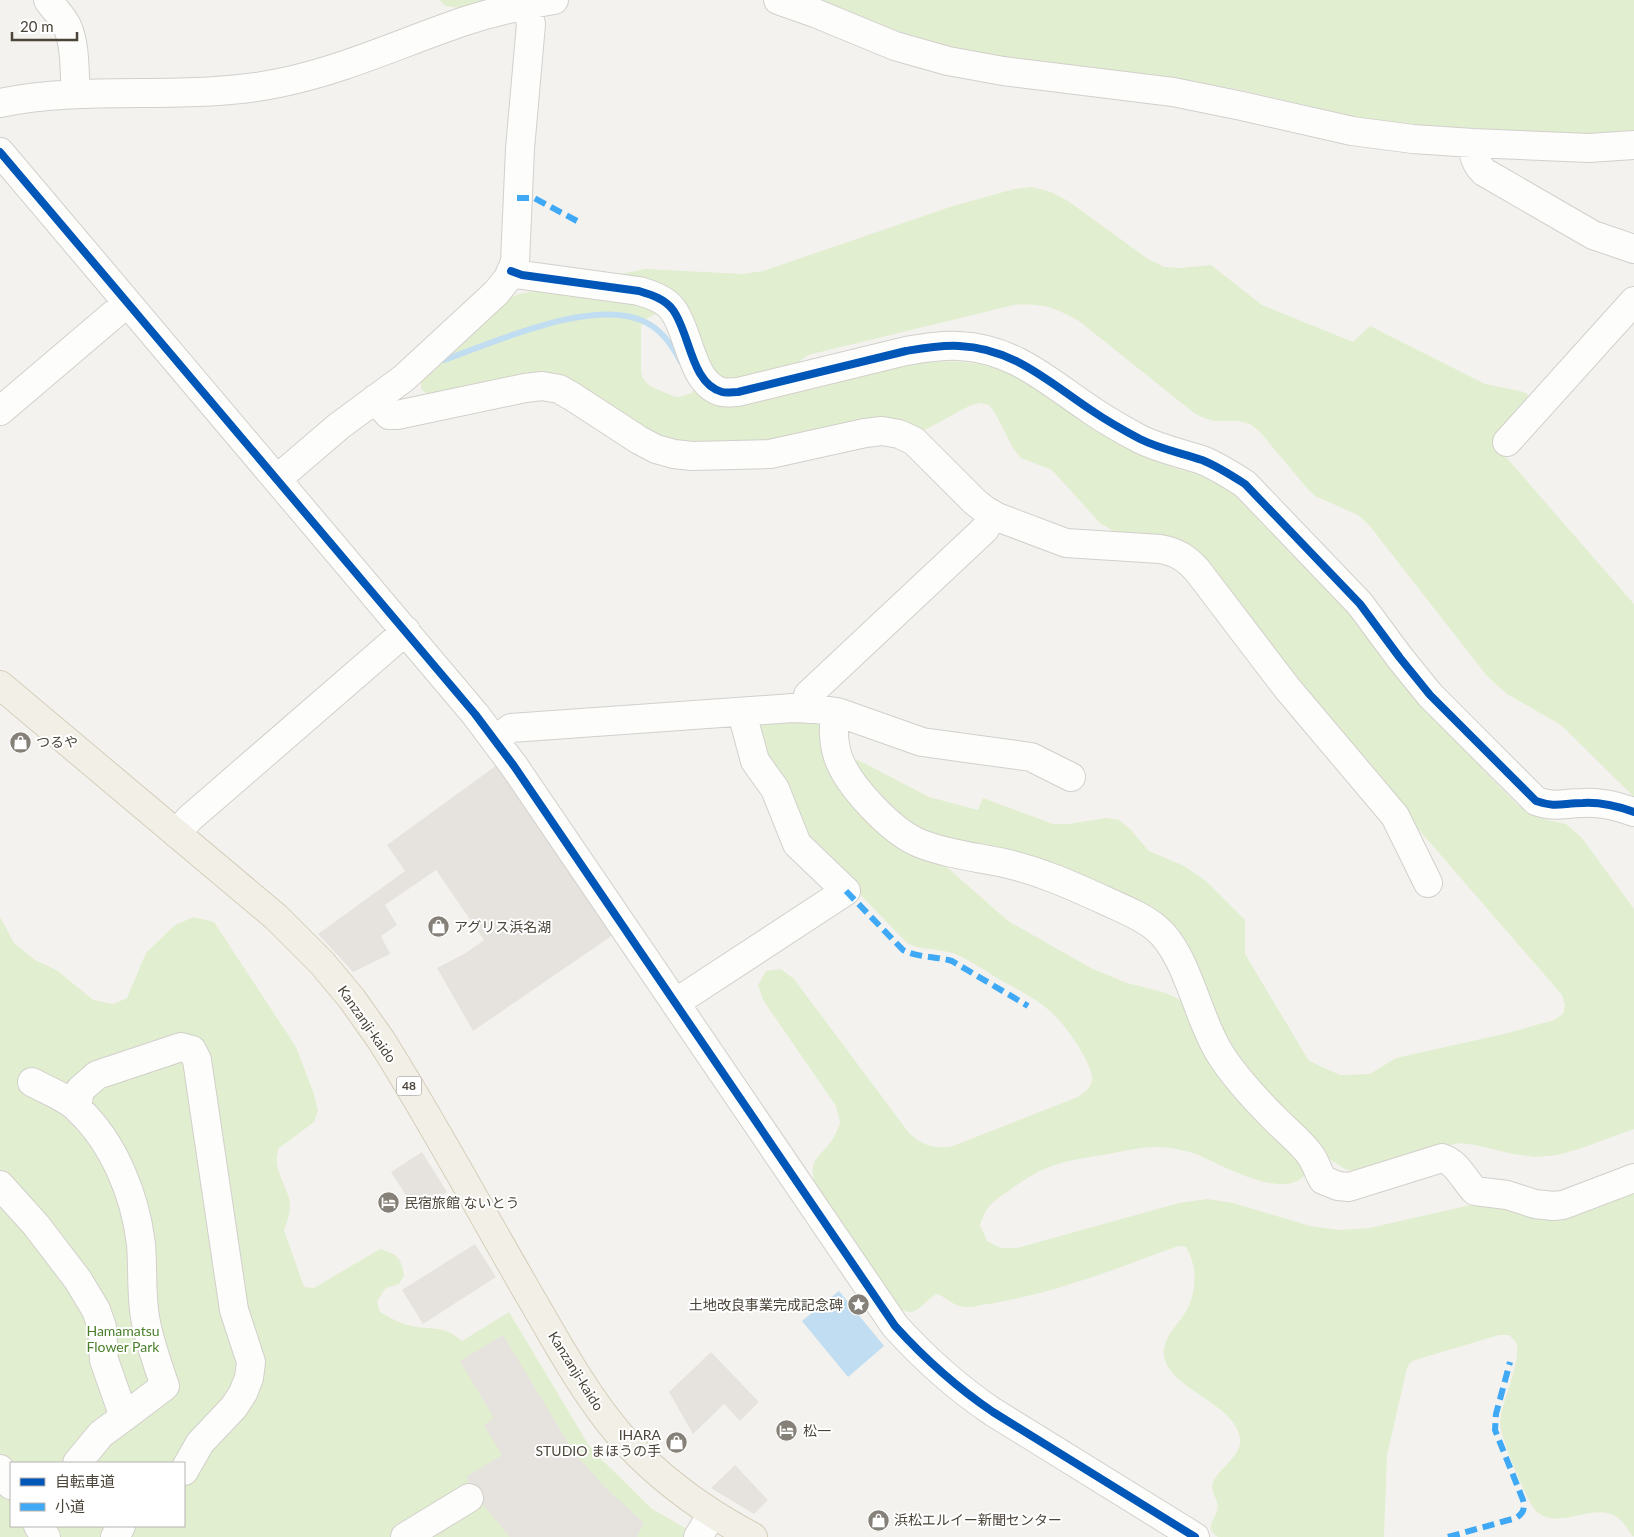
<svg xmlns="http://www.w3.org/2000/svg" width="1634" height="1537" font-family="Lato,'Noto Sans JP',sans-serif">
<style>
.green{fill:#e1eecf;fill-rule:evenodd}
.parking{fill:#e6e3df}
.water{fill:#c0ddf1}
.lines{fill:none;stroke-linecap:round;stroke-linejoin:round}
.stream{stroke:#c0ddf1;stroke-width:6}
.minor-casing{stroke:#d2d0cb;stroke-width:30}
.major-casing{stroke:#d6cebb;stroke-width:30}
.minor{stroke:#fdfdfc;stroke-width:28}
.major{stroke:#f2efe6;stroke-width:28}
.quiet{stroke:#3fa9f5;stroke-width:6;stroke-dasharray:12 6;stroke-linecap:butt}
.cycleway-casing{stroke:#fff;stroke-width:11}
.cycleway{stroke:#0057b8;stroke-width:8}
.labels{text-anchor:middle;stroke-width:4;stroke-linejoin:round;paint-order:stroke}
.shield{fill:#fff;stroke:#817c74;stroke-width:1}
.shield-label{font-size:12px;font-weight:bold;fill:#4b4439}
.poi-label{font-size:14px;fill:#4b4439;stroke:#fff;text-anchor:start}
.street-label{font-size:14px;fill:#4b4439;stroke:#fff}
.park-label{font-size:14px;fill:#4a7f2a;stroke:#fff}
</style>
<rect width="100%" height="100%" fill="#f4f2ee"/>
<!-- green -->
<path class="green" d="M 440,0 L 485,0 L 459,8 L 445,6 Z
M 822,0 L 1634,0 L 1634,130 L 1589,134 L 1415,125 L 1355,117 L 1246,91 L 1175,78 L 1005,57 L 952,47 L 900,32 Z
M 1032,187 L 1051,192 L 1068,201 L 1148,259 L 1164,267 L 1180,268 L 1211,265 L 1262,305 L 1353,342 L 1370,326 L 1485,384 L 1520,391 L 1526,393 L 1530,398 L 1500,444 L 1505,456 L 1634,604 L 1634,797 L 1561,725 L 1507,694 L 1487,676 L 1369,525 L 1358,515 L 1315,496 L 1306,487 L 1260,432 L 1250,424 L 1238,421 L 1214,421 L 1204,418 L 1194,413 L 1079,321 C 1054,307 1042,303 1014,305 L 808,355 L 800,361 L 796,371 L 806,387 L 816,388 C 890,370 959,340 1029,384 C 1057,401 1082,424 1111,440 C 1129,450 1147,458 1166,465 C 1177,469 1189,471 1199,475 C 1212,481 1224,488 1236,496 L 1349,613 L 1389,667 L 1420,705 L 1515,802 L 1528,813 L 1547,820 L 1566,824 L 1582,838 L 1634,909 L 1634,1129 L 1579,1149 L 1557,1155 L 1534,1157 L 1513,1154 L 1475,1145 L 1459,1143 L 1442,1147 L 1360,1172 L 1345,1169 L 1331,1160 L 1271,1102 L 1232,1054 L 1186,953 L 902,822 L 853,764 L 857,760 L 862,762 L 929,797 L 978,810 L 983,798 L 1053,824 L 1069,824 L 1106,818 L 1119,820 L 1130,829 L 1149,851 L 1184,866 L 1206,881 L 1245,920 L 1245,954 L 1309,1061 L 1340,1075 L 1370,1074 L 1396,1058 L 1508,1033 L 1554,1020 L 1563,1014 L 1565,1005 L 1562,995 L 1317,712 L 1204,565 L 1123,537 L 1100,523 L 1052,470 L 1021,458 L 1013,448 L 996,415 L 989,405 L 979,403 L 969,406 L 923,431 L 789,442 L 675,446 L 577,390 L 430,397 L 421,389 L 421,378 L 503,301 L 519,294 L 646,269 L 743,274 L 763,271 L 950,207 L 1014,189 ZM 658,313 L 674,329 L 695,388 L 692,393 L 679,397 L 673,396 L 650,386 L 645,381 L 642,376 L 641,369 L 641,326 L 648,318 Z
M 771,721 L 819,722 L 822,726 L 825,744 L 941,862 L 1008,921 L 1091,968 L 1127,983 L 1166,993 L 1177,998 L 1185,1005 L 1299,1156 L 1306,1174 C 1283,1203 1218,1162 1193,1153 C 1186,1151 1178,1149 1171,1148 C 1152,1145 1133,1149 1114,1153 C 1092,1157 1068,1159 1047,1168 C 1034,1173 1023,1181 1011,1189 C 994,1201 987,1204 980,1225 L 987,1241 L 1001,1248 L 1017,1248 L 1179,1203 L 1207,1199 L 1233,1203 L 1310,1226 L 1340,1230 L 1370,1228 L 1479,1203 L 1634,1189 L 1634,1537 C 1628,1531 1624,1522 1617,1517 C 1593,1501 1559,1532 1536,1511 C 1528,1504 1500,1436 1500,1424 C 1500,1405 1523,1358 1516,1343 C 1515,1340 1511,1337 1509,1335 L 1499,1335 L 1415,1360 L 1410,1363 L 1407,1368 L 1387,1455 L 1384,1537 L 1218,1537 C 1204,1527 1214,1522 1217,1511 C 1221,1501 1209,1493 1213,1482 C 1219,1468 1243,1455 1240,1438 C 1235,1401 1159,1387 1164,1349 C 1166,1335 1178,1324 1185,1313 C 1197,1293 1198,1266 1186,1247 L 1178,1246 C 1118,1268 1058,1292 994,1303 C 983,1304 971,1309 960,1306 C 951,1304 945,1296 936,1294 C 922,1302 916,1321 898,1307 L 817,1190 C 804,1154 824,1159 836,1133 C 837,1130 840,1126 840,1122 C 839,1117 837,1111 836,1106 L 763,1000 L 758,985 L 766,971 L 781,969 L 794,979 L 909,1133 C 924,1146 933,1149 953,1146 L 1078,1097 C 1085,1092 1090,1089 1092,1080 C 1094,1064 1063,1022 1051,1012 C 1037,999 1019,990 1002,981 C 987,972 972,961 955,954 C 940,948 922,951 907,943 L 851,885 L 808,844 L 765,763 L 758,730 L 763,724 Z
M 0,917 L 14,943 L 35,960 L 58,971 L 93,1000 L 113,1004 L 127,998 L 146,953 L 175,925 L 194,917 L 214,922 L 296,1047 L 314,1094 L 318,1111 L 314,1122 L 278,1149 C 278,1154 276,1161 277,1165 C 284,1193 298,1198 284,1230 L 304,1287 L 314,1288 L 380,1249 C 397,1254 402,1258 404,1276 L 399,1284 L 386,1288 L 377,1301 L 380,1312 C 392,1319 403,1325 417,1327 C 437,1330 445,1326 462,1341 L 509,1312 L 588,1444 L 595,1453 L 652,1509 L 701,1537 L 0,1537 ZM 11,1463 L 184,1463 L 184,1526 L 11,1526 Z"/>
<!-- parking -->
<path class="parking" d="M 497,765 L 613,935 L 473,1031 L 437,968 L 464,954 L 484,940 L 436,870 L 385,905 L 397,925 L 381,936 L 390,954 L 353,972 L 318,934 L 405,871 L 387,845 Z
M 422,1152 L 447,1192 L 416,1211 L 391,1172 Z
M 475,1244 L 496,1277 L 423,1324 L 402,1290 Z
M 503,1335 L 575,1454 L 605,1487 L 644,1523 L 637,1537 L 510,1537 L 480,1501 L 466,1477 L 502,1455 L 484,1425 L 494,1418 L 460,1361 Z
M 711,1352 L 759,1402 L 740,1421 L 724,1404 L 693,1434 L 669,1392 Z
M 735,1465 L 768,1500 L 754,1514 L 711,1488 Z"/>
<!-- water -->
<path class="water" d="M 839,1291 L 884,1346 L 848,1377 L 802,1321 Z"/>
<g class="lines">
<!-- stream -->
<path class="stream" d="M 444,360 C 495,342 600,294 649,324 C 664,333 673,347 681,362"/>
<defs>
<path id="minor" d="M 48,0 C 54,9 62,16 67,26 C 76,46 74,72 76,94
M 778,0 L 815,13 L 895,46 L 948,61 L 1003,71 L 1173,92 L 1242,106 L 1352,131 L 1413,139 L 1473,143 L 1589,148 L 1634,145
M 0,103 C 92,84 187,102 279,83 C 343,70 401,43 462,22 C 492,12 523,5 554,0
M 1473,143 C 1473,155 1475,163 1484,172 L 1593,235 L 1634,249
M 0,152 L 475,714 L 514,766 L 895,1326 C 925,1359 956,1387 993,1412 L 1195,1537
M 511,271 L 522,275 L 639,291 C 652,295 665,299 673,310 C 690,333 691,384 722,392 C 726,393 733,392 738,392 L 906,351 C 924,348 941,345 959,346 C 1013,348 1049,382 1091,410 C 1107,421 1123,430 1140,439 C 1160,449 1181,453 1202,460 C 1217,466 1231,475 1245,484 L 1360,604 L 1400,658 L 1430,695 L 1536,801 C 1556,808 1563,803 1583,803 C 1601,802 1617,806 1634,812
M 375,399 L 389,415 L 397,415 L 525,388 L 542,386 L 559,389 L 573,397 L 639,440 L 656,449 L 674,454 L 692,456 L 770,454 L 865,433 L 882,431 L 899,434 L 914,441 L 974,501 L 985,510 L 997,517 L 1066,543 L 1160,549 C 1177,552 1186,558 1197,570 L 1287,688 L 1395,816 L 1428,883
M 0,411 L 127,303
M 1507,442 L 1634,301
M 277,479 L 339,426 L 404,378 L 496,293 L 508,278 L 515,262 L 520,149 L 531,24 L 526,5
M 808,709 L 808,695 L 985,529 L 992,514
M 835,712 C 833,727 833,742 838,757 C 848,786 891,831 919,843 C 946,854 976,857 1004,863 C 1040,871 1073,886 1106,901 C 1123,909 1142,916 1156,928 C 1187,953 1197,1017 1219,1052 C 1234,1077 1256,1100 1277,1121 C 1288,1132 1302,1143 1311,1156 C 1316,1163 1318,1172 1323,1180 L 1338,1186 L 1349,1187 L 1442,1158 C 1458,1163 1464,1180 1475,1191 L 1507,1195 L 1535,1204 L 1553,1206 L 1563,1205 L 1634,1178
M 495,740 L 511,728 L 793,708 L 815,709 L 837,712 L 922,742 L 1031,757 L 1071,777
M 177,834 L 189,819 L 406,631
M 675,1003 L 846,891 L 797,844 L 775,789 L 755,761 L 745,724 L 744,712
M 32,1082 C 46,1090 68,1098 78,1109 C 114,1143 135,1195 141,1244 C 143,1268 141,1293 145,1317 C 149,1341 157,1363 165,1386 L 124,1417
M 77,1107 L 80,1090 L 97,1075 L 181,1047 L 192,1050 L 197,1060 L 234,1310 L 251,1362 L 249,1378 L 243,1393 L 234,1407 L 200,1443 L 184,1471
M 0,1185 L 36,1225 L 78,1280 L 96,1310 L 102,1327 L 104,1360 L 124,1417 L 101,1434 L 77,1463
M 0,1469 L 11,1485
M 38,1526 L 46,1537
M 115,1537 L 121,1526
M 405,1537 L 469,1498
M 698,1537 L 712,1514"/>
<path id="major" d="M 0,685 L 276,917 L 322,963 L 352,999 L 381,1040 C 434,1124 481,1212 531,1298 C 558,1344 584,1393 619,1434 C 657,1477 702,1510 753,1537"/>
</defs>
<!-- minor casing -->
<use href="#minor" class="minor-casing"/>
<!-- major casing -->
<use href="#major" class="major-casing"/>
<!-- minor -->
<use href="#minor" class="minor"/>
<!-- major -->
<use href="#major" class="major"/>
<!-- quiet -->
<path class="quiet" d="M 517,198 L 534,198 L 577,221
M 846,891 L 903,950 C 919,958 935,956 952,961 L 1028,1006
M 1448,1537 L 1516,1518 C 1524,1513 1525,1508 1523,1500 L 1495,1430 L 1496,1414 L 1510,1362"/>
<defs>
<path id="cycleway" d="M 0,152 L 475,714 L 514,766 L 895,1326 C 925,1359 956,1387 993,1412 L 1195,1537
M 511,271 L 522,275 L 639,291 C 652,295 665,299 673,310 C 690,333 691,384 722,392 C 726,393 733,392 738,392 L 906,351 C 924,348 941,345 959,346 C 1013,348 1049,382 1091,410 C 1107,421 1123,430 1140,439 C 1160,449 1181,453 1202,460 C 1217,466 1231,475 1245,484 L 1360,604 L 1400,658 L 1430,695 L 1536,801 C 1556,808 1563,803 1583,803 C 1601,802 1617,806 1634,812"/>
</defs>
<!-- cycleway casing -->
<use href="#cycleway" class="cycleway-casing"/>
<!-- cycleway -->
<use href="#cycleway" class="cycleway"/>
</g>
<!-- icons -->
<defs>
<symbol id="shop-disc" viewBox="-11 -11 22 22"><circle r="9.5" fill="#868178" stroke="#fff"/><path d="M-5-2.5h2.3a2.7 3.5 0 0 1 5.4 0H5L5.5 6h-11ZM-1.5-2.5h3a1.5 2.3 0 0 0-3 0Z" fill="#fff"/></symbol>
<symbol id="hotel-disc" viewBox="-11 -11 22 22"><circle r="9.5" fill="#868178" stroke="#fff"/><path d="M-6-4.5h1.5V1H6V5H4.5V3h-9V5H-6ZM-4 0a1.8 1.8 0 1 1 3.6 0ZM.5 0V-2.5h3Q6-2.5 6 0Z" fill="#fff"/></symbol>
<symbol id="sight-disc" viewBox="-11 -11 22 22"><circle r="9.5" fill="#868178" stroke="#fff"/><path d="M0-6L1.8-2.2L6-1.7L2.9 1.2L3.7 5.4L0 3.3L-3.7 5.4L-2.9 1.2L-6-1.7L-1.8-2.2Z" fill="#fff"/></symbol>
</defs>
<g fill-rule="evenodd">
<use href="#shop-disc" x="8" y="730" width="25" height="25"/>
<use href="#shop-disc" x="426" y="914" width="25" height="25"/>
<use href="#hotel-disc" x="376" y="1190" width="25" height="25"/>
<use href="#sight-disc" x="846" y="1292" width="25" height="25"/>
<use href="#hotel-disc" x="774" y="1418" width="25" height="25"/>
<use href="#shop-disc" x="664" y="1430" width="25" height="25"/>
<use href="#shop-disc" x="866" y="1508" width="25" height="25"/>
</g>
<g class="labels">
<!-- shield labels -->
<rect class="shield" x="396.5" y="1076.5" width="25" height="19" rx="4"/>
<g class="shield-label">
<text x="409" y="1090">48</text>
</g>
<!-- poi labels -->
<g class="poi-label">
<text x="36" y="747">つるや</text>
<text x="454" y="932">アグリス浜名湖</text>
<text x="404" y="1208">民宿旅館 ないとう</text>
<text x="843" y="1310" text-anchor="end">土地改良事業完成記念碑</text>
<text x="803" y="1436">松一</text>
<text x="661" y="1440" text-anchor="end">IHARA<tspan x="661" dy="16">STUDIO まほうの手</tspan></text>
<text x="894" y="1525">浜松エルイー新聞センター</text>
</g>
<!-- street labels -->
<g class="street-label">
<text transform="translate(367 1024) rotate(55)" y="5">Kanzanji-kaido</text>
<text transform="translate(576 1371) rotate(58)" y="5">Kanzanji-kaido</text>
</g>
<!-- park labels -->
<g class="park-label">
<text x="123" y="1336">Hamamatsu<tspan x="123" dy="16">Flower Park</tspan></text>
</g>
</g>
<!-- legend -->
<rect x="10" y="1462" width="175" height="65" fill="#ffffff" stroke="#b7b4b0"/>
<rect x="20" y="1478" width="25" height="8" fill="#0057b8" stroke="#b7b4b0"/>
<text x="55" y="1487" font-size="15" fill="#4b4439">自転車道</text>
<rect x="20" y="1503" width="25" height="8" fill="#3fa9f5" stroke="#b7b4b0"/>
<text x="55" y="1512" font-size="15" fill="#4b4439">小道</text>
<!-- scale -->
<path d="M12 32v8h65v-8" fill="none" stroke="#4b4439" stroke-width="2.5"/>
<text x="20" y="32" font-size="15" fill="#4b4439" stroke="#ffffff" stroke-width="4" paint-order="stroke">20 m</text>
</svg>
